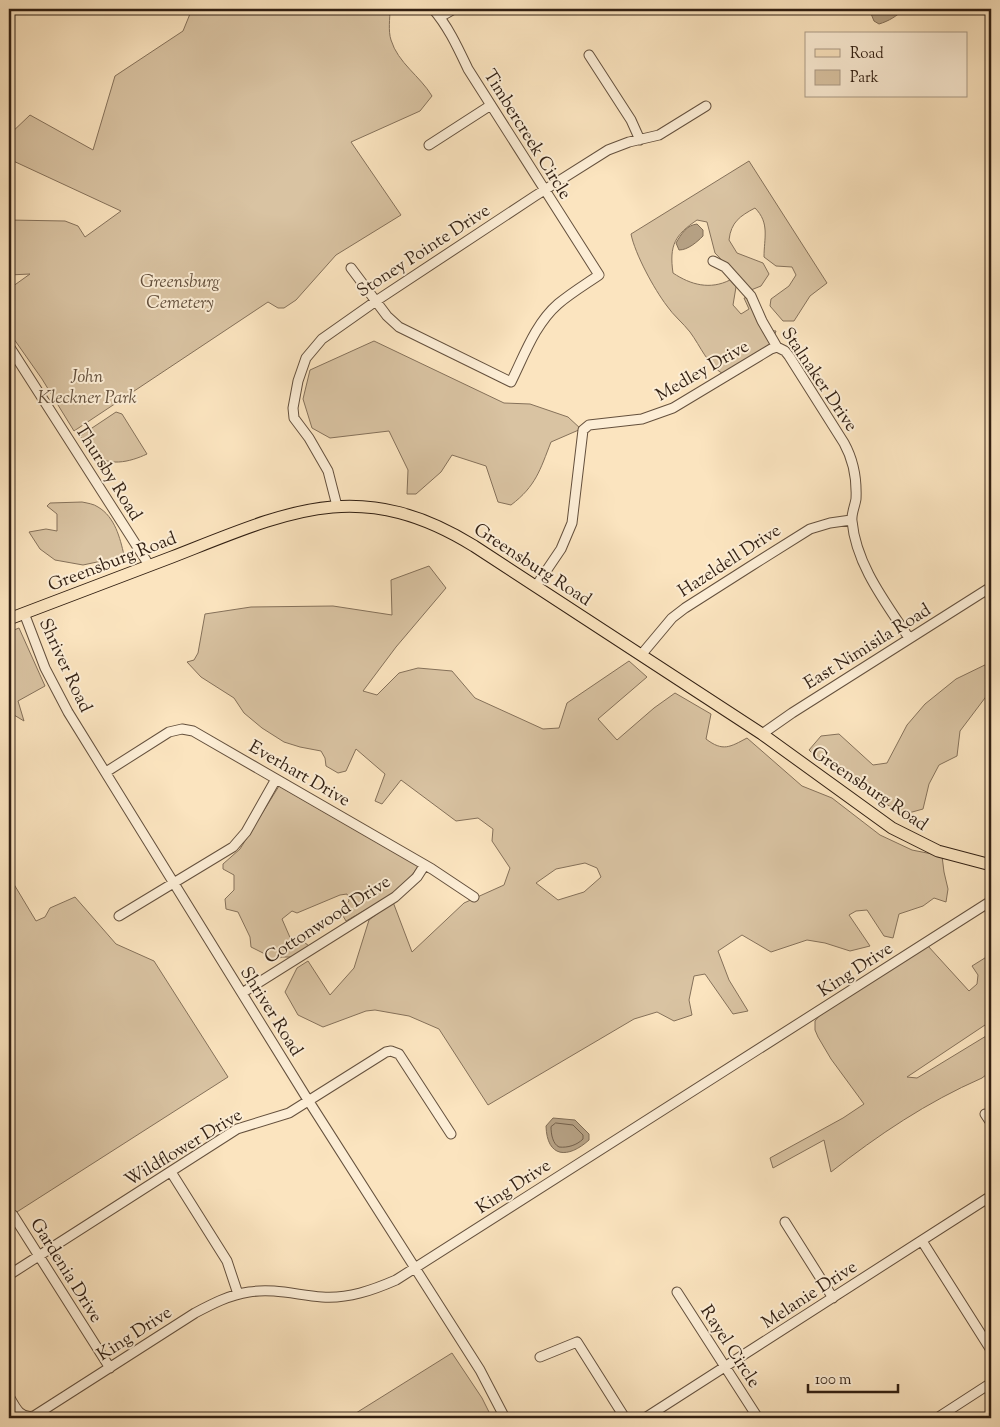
<svg xmlns="http://www.w3.org/2000/svg" width="1000" height="1427" font-family="'Sorts Mill Goudy',serif">
<style>
.green{fill:#d9c3a2;stroke:#85715a;fill-rule:evenodd}
.water{fill:#b6a184;stroke:#816d56}
.lines{fill:none;stroke-linecap:round;stroke-linejoin:round}
.shore{stroke:#74604b;stroke-width:1}
.minor-casing{stroke:#64503d;stroke-width:11}
.major-casing{stroke:#311f12;stroke-width:13}
.minor{stroke:#fcedd5;stroke-width:9}
.major{stroke:#fbe4bf;stroke-width:11}
.labels{text-anchor:middle;stroke-width:4;stroke-linejoin:round;paint-order:stroke}
.street-label{font-size:18px;fill:#311f12;stroke:#fcedd5}
.park-label{font-size:18px;font-style:italic;fill:#63503d;stroke:#fcedd5}
</style>
<rect width="100%" height="100%" fill="#fbe4bf"/>
<filter id="stains"><feTurbulence type="fractalNoise" baseFrequency=".004" numOctaves="4"/><feColorMatrix values="0 0 0 0 .2 0 0 0 0 .09 0 0 0 0 .02 0 0 0 .5 -.17"/></filter>
<radialGradient id="worn" r=".72"><stop offset=".6" stop-color="#630" stop-opacity="0"/><stop offset="1" stop-color="#630" stop-opacity=".3"/></radialGradient>
<!-- green -->
<path class="green" d="M 192,9 L 390,9 C 390,18 388,31 391,40 C 398,63 420,76 432,96 L 420,111 L 351,142 L 401,215 L 336,255 L 296,300 L 284,308 L 278,308 L 268,302 L 74,431 L 42,379 L 9,332 L 9,289 L 30,274 L 9,275 L 9,220 L 65,221 L 78,226 L 85,237 L 121,211 L 9,159 L 9,135 L 30,115 L 93,150 L 115,76 L 183,31 Z
M 749,161 L 827,283 L 810,296 L 794,321 L 783,321 L 770,306 L 771,299 L 789,286 L 796,275 L 792,267 L 776,266 L 764,257 C 764,238 770,223 755,208 C 740,216 731,222 729,240 L 737,253 L 763,263 L 769,274 L 761,286 L 751,290 L 715,253 L 707,222 L 697,220 C 675,235 669,245 673,273 C 691,285 710,290 730,280 L 736,287 L 733,305 L 741,314 L 749,309 L 744,298 L 749,297 L 766,330 L 776,331 L 770,348 L 723,374 C 707,364 701,347 690,332 C 683,323 673,315 667,306 C 654,289 635,254 631,234 Z
M 374,341 L 504,403 L 530,404 L 568,417 L 581,429 L 551,442 C 540,470 536,486 511,505 L 498,502 L 486,466 L 452,455 L 441,472 L 416,494 L 407,494 L 408,470 L 389,431 L 330,438 L 312,428 L 303,399 L 310,370 Z
M 116,412 L 122,414 L 147,454 C 130,462 107,468 91,452 C 87,448 83,441 80,436 Z
M 82,502 C 87,503 94,504 98,507 C 115,517 120,538 124,555 L 114,563 L 97,562 L 83,565 L 55,560 L 40,549 L 29,532 L 46,529 L 57,531 L 57,514 L 47,506 L 50,503 Z
M 429,566 L 446,588 L 396,647 L 363,691 L 377,695 L 399,673 L 418,668 L 452,671 L 475,698 L 543,729 L 559,728 L 567,703 L 629,661 L 647,677 L 598,719 L 617,740 L 654,708 L 675,693 L 711,714 L 706,739 C 723,752 730,747 747,738 L 802,786 L 832,798 L 880,835 L 912,850 L 942,856 L 944,872 L 948,889 L 946,902 L 934,898 L 923,906 L 899,914 L 893,938 L 884,936 L 867,910 L 856,911 L 849,915 L 870,946 L 850,951 L 825,943 L 807,940 L 771,952 L 742,935 L 718,951 L 729,980 L 748,1011 L 733,1014 L 705,974 L 694,976 L 689,1000 L 692,1015 L 674,1021 L 657,1012 L 634,1019 L 488,1105 L 439,1029 L 409,1016 L 375,1010 L 366,1011 L 323,1027 L 298,1015 L 285,992 L 297,968 L 308,961 L 330,995 L 354,968 L 369,920 L 393,902 L 412,952 L 464,903 L 504,885 L 510,868 L 492,841 L 493,829 L 478,818 L 456,821 L 401,780 L 382,804 L 375,801 L 385,774 L 356,749 L 346,771 L 338,773 L 326,766 L 325,758 L 321,751 L 300,747 L 284,742 L 262,728 L 244,713 L 234,698 L 201,677 L 187,662 L 194,660 L 198,653 L 205,614 L 251,607 L 333,606 L 392,615 L 391,580 ZM 585,863 L 597,868 L 601,877 L 584,892 L 558,900 L 536,883 L 556,869 Z
M 19,628 L 45,686 L 18,701 L 24,721 L 9,712 L 9,632 Z
M 991,662 L 991,690 L 960,731 L 957,756 L 939,765 L 929,784 L 923,809 L 905,814 L 872,797 L 856,779 L 817,758 L 809,750 L 821,736 L 839,734 L 873,765 L 887,763 L 907,725 L 925,704 L 956,679 Z
M 279,786 L 418,866 C 403,893 371,906 346,921 L 340,911 L 349,901 L 347,894 L 340,895 L 297,913 L 292,911 L 282,919 L 292,942 L 304,942 L 309,946 L 291,957 L 282,957 L 272,961 L 263,953 L 251,947 L 250,937 L 238,912 L 226,909 L 225,899 L 234,890 L 234,875 L 223,869 L 223,864 L 240,849 Z
M 9,876 L 36,921 L 45,917 L 50,908 L 75,897 L 116,944 L 154,961 L 228,1077 L 9,1217 Z
M 928,946 L 969,991 L 977,984 L 978,975 L 972,966 L 988,956 L 991,959 L 991,1021 L 907,1077 L 917,1078 L 991,1033 L 991,1071 L 982,1078 C 927,1102 878,1135 831,1172 L 824,1140 L 773,1168 L 770,1158 L 843,1118 L 864,1104 L 831,1059 L 818,1037 L 815,1030 L 815,1021 L 819,1016 Z
M 452,1353 L 482,1398 L 492,1418 L 348,1418 Z"/>
<!-- water -->
<path class="water" d="M 869,9 L 904,9 C 897,16 889,21 879,24 L 874,21 Z
M 697,224 L 703,230 L 703,236 C 697,242 688,250 679,250 L 676,243 C 681,234 687,225 697,224 Z
M 553,1118 L 575,1120 L 589,1134 L 589,1140 C 568,1159 547,1158 546,1126 Z"/>
<g class="lines">
<!-- shore -->
<path class="shore" d="M 556,1123 L 573,1125 L 583,1135 L 583,1139 C 577,1145 568,1148 559,1147 C 553,1144 551,1135 551,1127 Z"/>
<defs>
<path id="minor" d="M 440,17 L 454,9
M 589,55 L 631,120 L 640,140
M 429,145 L 491,105
M 713,261 L 725,267 L 751,296 L 762,321 L 777,347 L 785,351 L 789,356 L 844,443 C 854,461 857,478 856,499 C 855,506 851,514 852,521 C 856,565 886,603 909,638
M 351,268 L 387,316 L 399,327 L 511,382 C 524,356 535,324 558,304 C 571,293 586,284 599,275 L 468,69 C 458,48 448,26 433,9
M 9,346 L 149,565
M 337,506 L 328,471 L 309,438 L 294,418 L 293,408 L 298,381 L 306,358 L 322,339 L 376,301 L 535,196 L 608,150 L 629,142 L 659,135 L 706,106
M 536,586 L 561,549 L 572,523 L 583,430 L 589,425 L 642,419 L 673,408 L 771,349 L 777,347
M 24,613 L 45,668 L 68,712 L 308,1100 L 480,1370 L 505,1418
M 641,655 L 672,618 L 685,608 L 751,566 L 810,529 L 830,523 L 851,520
M 762,734 L 792,713 L 991,587
M 106,772 L 169,732 L 182,729 L 193,731 L 432,869 L 474,897
M 119,916 L 233,847 L 246,832 L 276,779
M 242,993 L 395,897 L 417,877 L 424,866
M 985,1114 L 991,1123
M 171,1172 L 227,1261 L 238,1294
M 13,1215 L 110,1368
M 785,1222 L 833,1298
M 922,1241 L 991,1350
M 9,1275 L 237,1129 L 289,1113 L 386,1052 L 391,1051 L 399,1054 L 451,1134
M 677,1292 L 758,1418
M 540,1357 L 577,1342 L 625,1418
M 9,1396 C 15,1407 20,1419 34,1416 L 195,1313 C 212,1304 229,1295 249,1292 C 274,1288 297,1295 322,1297 C 348,1299 373,1290 396,1280 L 991,901
M 645,1418 L 991,1196
M 937,1418 L 991,1383"/>
<path id="major" d="M 9,619 C 63,598 118,578 172,557 C 287,512 359,475 474,546 L 762,734 L 892,828 L 938,851 L 991,865"/>
</defs>
<!-- minor casing -->
<use href="#minor" class="minor-casing"/>
<!-- major casing -->
<use href="#major" class="major-casing"/>
<!-- minor -->
<use href="#minor" class="minor"/>
<!-- major -->
<use href="#major" class="major"/>
</g>
<g class="labels">
<!-- street labels -->
<g class="street-label">
<text transform="translate(528 134) rotate(58)" y="6">Timbercreek Circle</text>
<text transform="translate(423 250) rotate(-33)" y="6">Stoney Pointe Drive</text>
<text transform="translate(702 370) rotate(-30)" y="6">Medley Drive</text>
<text transform="translate(820 379) rotate(56)" y="6">Stalnaker Drive</text>
<text transform="translate(109 472) rotate(58)" y="6">Thursby Road</text>
<text transform="translate(729 560) rotate(-33)" y="6">Hazeldell Drive</text>
<text transform="translate(112 561) rotate(-21)" y="6">Greensburg Road</text>
<text transform="translate(533 564) rotate(33)" y="6">Greensburg Road</text>
<text transform="translate(867 646) rotate(-32)" y="6">East Nimisila Road</text>
<text transform="translate(66 665) rotate(65)" y="6">Shriver Road</text>
<text transform="translate(300 773) rotate(30)" y="6">Everhart Drive</text>
<text transform="translate(870 788) rotate(34)" y="6">Greensburg Road</text>
<text transform="translate(327 919) rotate(-33)" y="6">Cottonwood Drive</text>
<text transform="translate(855 969) rotate(-33)" y="6">King Drive</text>
<text transform="translate(272 1011) rotate(58)" y="6">Shriver Road</text>
<text transform="translate(183 1147) rotate(-31)" y="6">Wildflower Drive</text>
<text transform="translate(513 1186) rotate(-33)" y="6">King Drive</text>
<text transform="translate(67 1270) rotate(58)" y="6">Gardenia Drive</text>
<text transform="translate(809 1294) rotate(-33)" y="6">Melanie Drive</text>
<text transform="translate(134 1333) rotate(-33)" y="6">King Drive</text>
<text transform="translate(731 1346) rotate(57)" y="6">Rayel Circle</text>
</g>
<!-- park labels -->
<g class="park-label">
<text x="180" y="287">Greensburg<tspan x="180" dy="21">Cemetery</tspan></text>
<text x="87" y="382">John<tspan x="87" dy="21">Kleckner Park</tspan></text>
</g>
</g>
<!-- margin -->
<rect width="1000" height="1427" fill="none" stroke="#fbe4bf" stroke-width="30"/>
<rect x="10" y="10" width="980" height="1407" fill="none" stroke="#311f12" stroke-width="2.5"/>
<rect x="15" y="15" width="970" height="1397" fill="none" stroke="#311f12"/>
<!-- legend -->
<rect x="805" y="32" width="162" height="65" fill="#fcedd5" stroke="#ab9b87"/>
<rect x="815" y="49" width="25" height="8" fill="#fbe4bf" stroke="#ab9b87"/>
<text x="850" y="58" font-size="15" fill="#311f12">Road</text>
<rect x="815" y="70" width="25" height="15" fill="#d9c3a2" stroke="#ab9b87"/>
<text x="850" y="82" font-size="15" fill="#311f12">Park</text>
<!-- scale -->
<path d="M808 1384v8h90v-8" fill="none" stroke="#311f12" stroke-width="2.5"/>
<text x="815" y="1384" font-size="15" fill="#311f12" stroke="#fcedd5" stroke-width="4" paint-order="stroke">100 m</text>
<rect width="100%" height="100%" filter="url(#stains)"/>
<rect width="100%" height="100%" fill="url(#worn)"/>
</svg>
